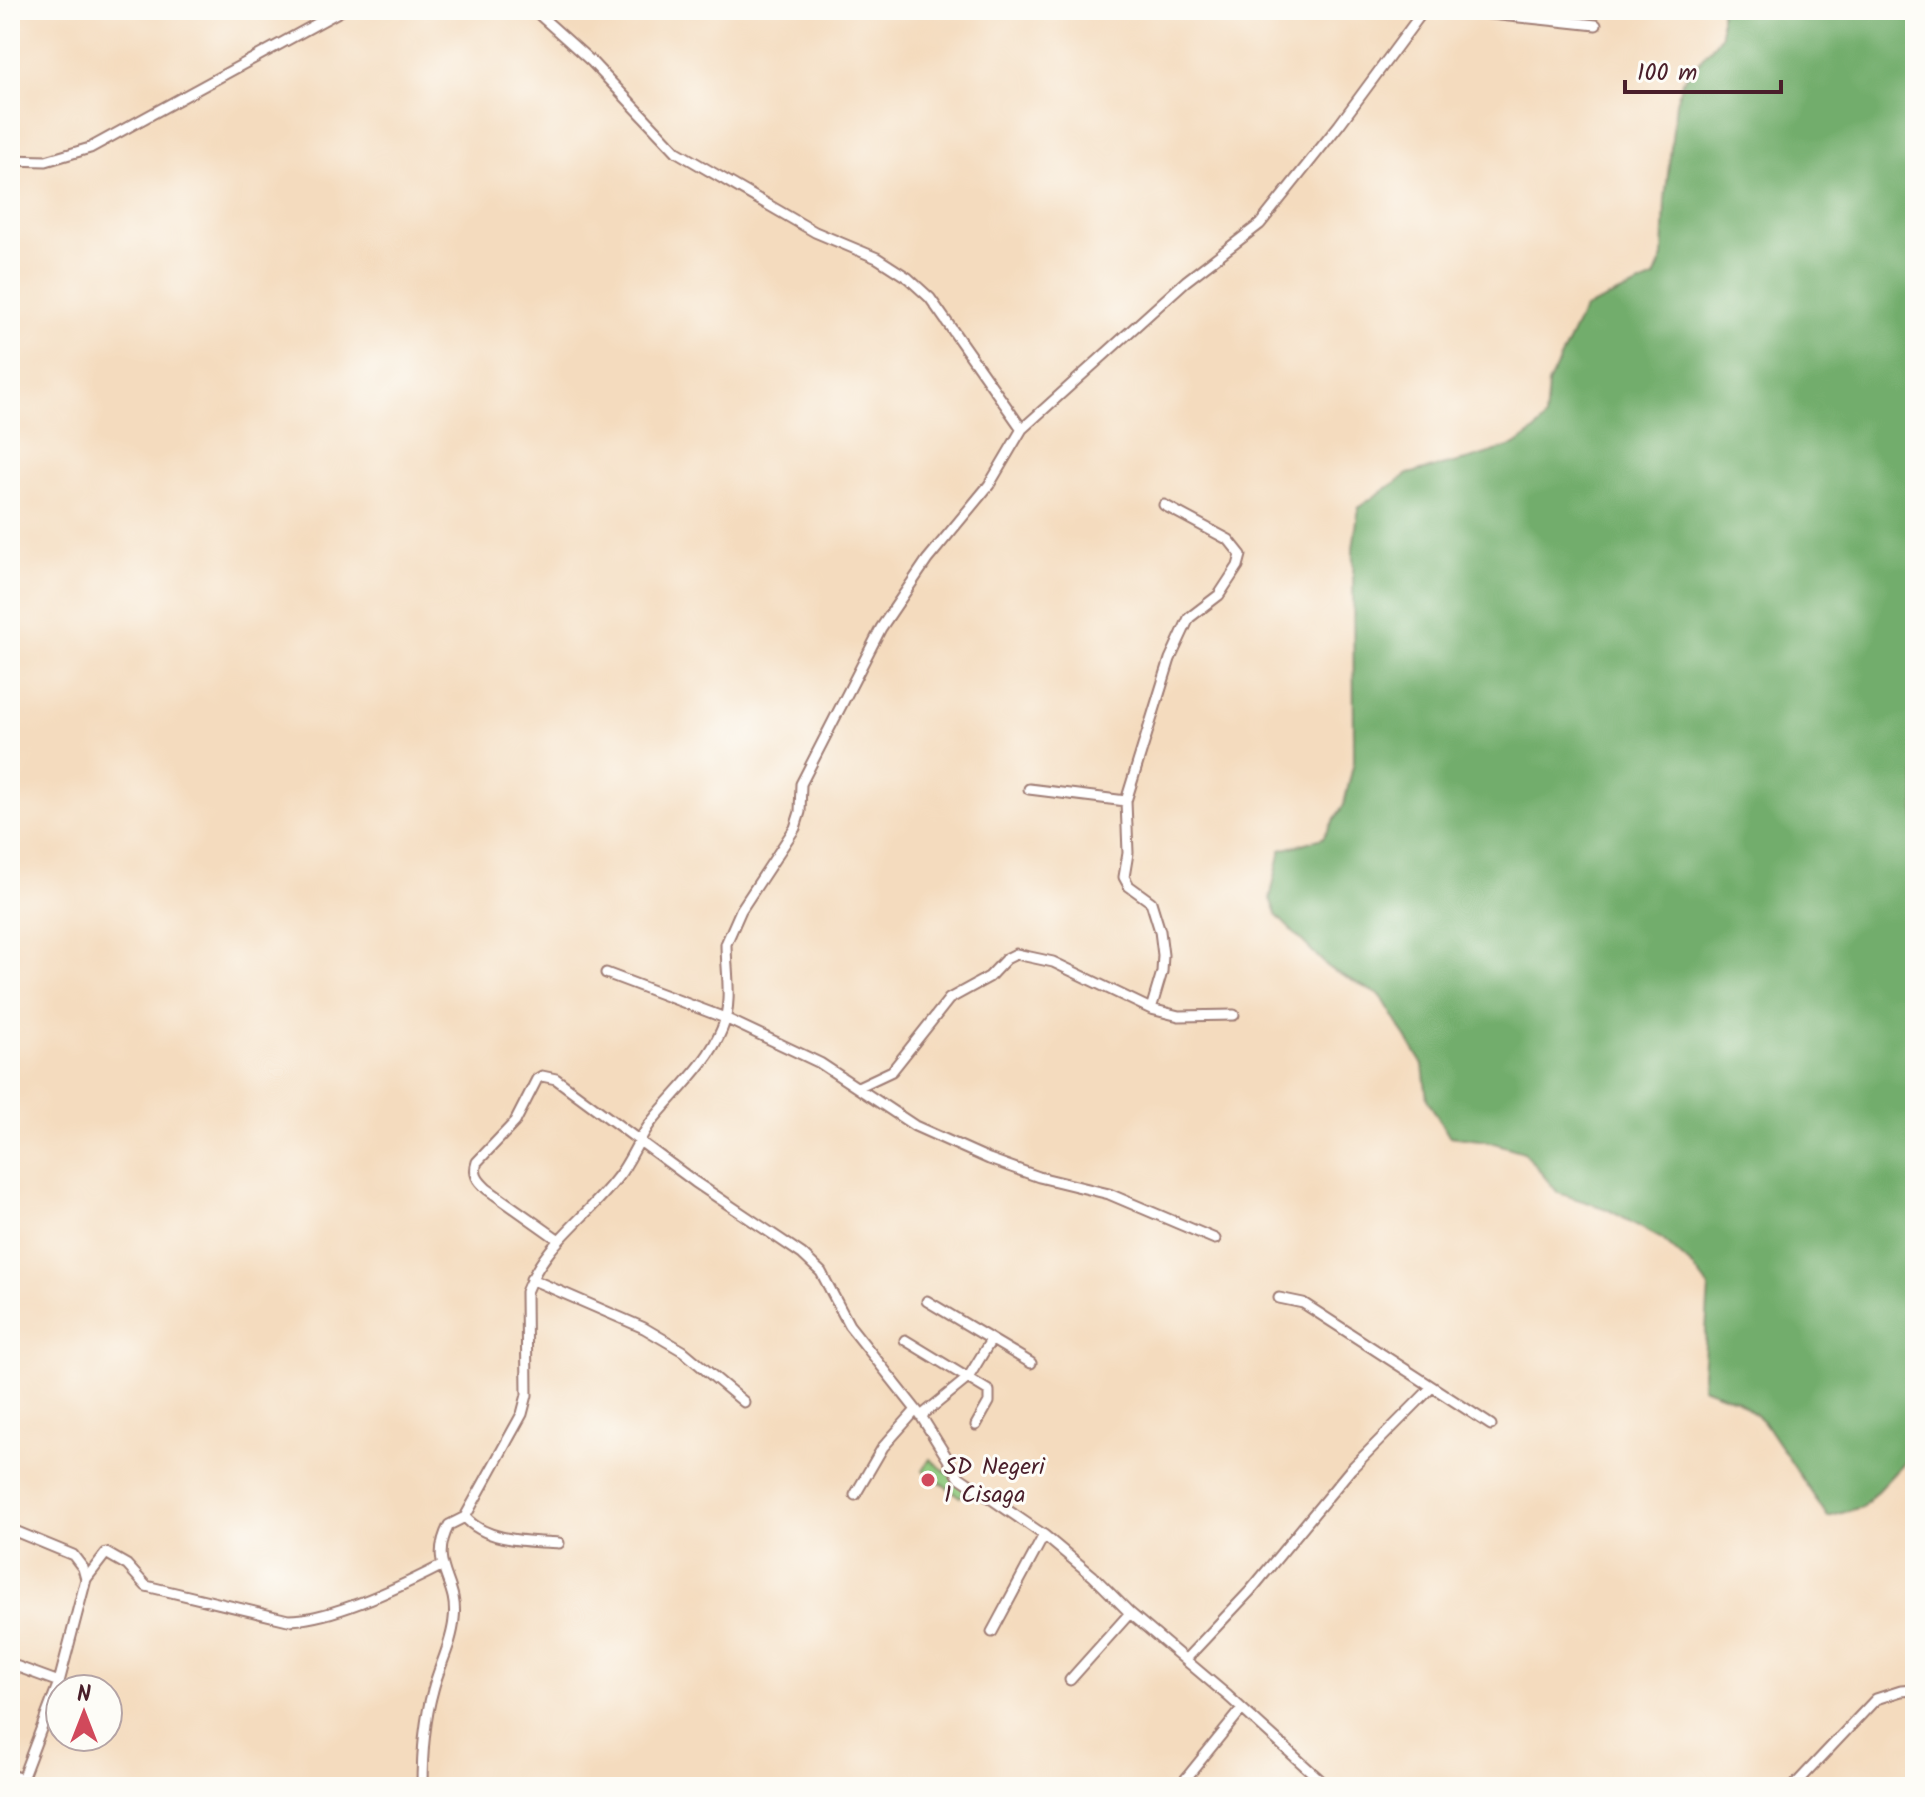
<svg xmlns="http://www.w3.org/2000/svg" width="1925" height="1797" font-family="Kalam,sans-serif">
<style>
.green{fill:#8ec97d;stroke:#6c7454;stroke-width:2}
.forest{fill:#72ad6c;stroke:#5e664c;stroke-width:2}
.lines{fill:none;stroke-linecap:round;stroke-linejoin:round}
.minor-casing{stroke:#9f7d74;stroke-width:13}
.minor{stroke:#fff;stroke-width:9}
.poi-dot{fill:#d1495b;stroke:#fdfcf7;stroke-width:3}
.labels{text-anchor:middle;stroke-width:6;stroke-linejoin:round;paint-order:stroke}
.poi-label{font-size:24px;fill:#4a1f2b;stroke:#fdfcf7;text-anchor:start}
</style>
<rect width="100%" height="100%" fill="#fdfcf7"/>
<filter id="ink" filterUnits="userSpaceOnUse"><feTurbulence type="fractalNoise" baseFrequency=".0125" numOctaves="2"/><feDisplacementMap in="SourceGraphic" scale="16" xChannelSelector="R" yChannelSelector="G"/><feConvolveMatrix kernelMatrix="1 2 1 2 8 2 1 2 1" color-interpolation-filters="sRGB"/></filter>
<filter id="wash" filterUnits="userSpaceOnUse"><feTurbulence type="fractalNoise" baseFrequency=".006" numOctaves="4" result="noise"/><feDisplacementMap in="SourceGraphic" scale="32" xChannelSelector="R" yChannelSelector="G"/><feGaussianBlur stdDeviation="1.8" result="paint"/><feColorMatrix in="noise" values="0 0 0 0 0 0 0 0 0 0 0 0 0 0 0 0 0 1.4 0 .05"/><feComposite in="paint" operator="in"/></filter>
<g filter="url(#wash)">
<rect width="100%" height="100%" fill="#f4dbbe"/>
<!-- green -->
<path class="green" d="M 930,1459 L 966,1488 L 960,1497 L 923,1470 Z"/>
<!-- forest -->
<path class="forest" d="M 1721,10 L 1915,10 L 1915,1451 L 1862,1507 L 1828,1517 L 1764,1422 L 1737,1400 L 1702,1387 L 1709,1288 L 1693,1267 L 1662,1239 L 1607,1209 L 1558,1193 L 1524,1152 L 1487,1141 L 1449,1136 L 1427,1099 L 1423,1065 L 1381,996 L 1330,969 L 1277,916 L 1270,899 L 1281,850 L 1323,838 L 1344,804 L 1354,762 L 1353,548 L 1359,507 L 1408,474 L 1470,459 L 1515,445 L 1536,430 L 1545,418 L 1548,384 L 1584,309 L 1654,278 L 1663,257 L 1665,200 L 1676,103 L 1682,82 L 1721,36 Z"/>
</g>
<g filter="url(#ink)">
<g class="lines">
<defs>
<path id="minor" d="M 534,10 L 592,62 L 677,152 L 815,232 L 877,258 L 908,278 L 930,298 L 1022,429
M 1453,10 L 1596,25
M 10,160 L 46,161 L 90,148 L 342,10
M 1029,789 L 1126,801 L 1128,853 L 1124,877 L 1129,886 L 1151,902 L 1160,931 L 1163,955 L 1162,972 L 1151,1009
M 1126,801 L 1170,659 L 1189,618 L 1219,595 L 1238,566 L 1241,555 L 1229,540 L 1164,505
M 606,973 L 725,1018 L 820,1063 L 915,1126 L 989,1159 L 1039,1177 L 1109,1194 L 1215,1239
M 10,1025 L 13,1017
M 858,1087 L 892,1071 L 949,999 L 989,977 L 1006,959 L 1016,954 L 1053,962 L 1151,1009 L 1179,1016 L 1234,1015
M 559,1240 L 487,1189 C 477,1180 473,1174 477,1162 L 515,1122 L 537,1079 L 542,1076 L 556,1079 L 695,1182 L 802,1254 L 821,1272 L 849,1325 L 921,1416 L 959,1477 L 1044,1535 L 1093,1576 L 1130,1613 L 1228,1696 L 1328,1787
M 531,1279 L 644,1328 L 683,1351 L 744,1402
M 1279,1298 L 1303,1303 L 1491,1425
M 927,1301 L 1031,1363
M 905,1340 L 989,1391 L 989,1402 L 976,1425
M 921,1416 L 968,1378 L 991,1340
M 855,1495 L 883,1447 L 916,1410
M 465,1517 C 486,1542 529,1541 559,1543
M 10,1529 L 73,1555 L 83,1568 L 86,1579 L 59,1682 L 19,1787
M 86,1579 L 106,1553 L 127,1565 L 146,1586 L 288,1620 C 332,1620 402,1586 441,1566
M 992,1632 L 1044,1535
M 1186,1659 L 1250,1591 L 1351,1469 L 1431,1388
M 10,1664 L 59,1682
M 1070,1680 L 1130,1613
M 10,1775 L 22,1779
M 422,1787 C 422,1754 424,1722 433,1690 C 439,1666 452,1644 454,1619 C 459,1580 427,1567 449,1525 L 465,1517 L 522,1414 L 527,1395 L 526,1292 C 546,1241 586,1219 617,1178 C 631,1161 638,1139 652,1121 C 675,1092 708,1064 722,1029 C 733,1003 726,971 726,944 L 741,910 L 795,828 L 800,812 L 801,784 L 881,628 L 927,560 L 989,485 L 1022,429 L 1186,281 L 1260,224 L 1339,125 L 1424,10
M 1179,1787 L 1242,1709
M 1793,1787 L 1876,1699 L 1901,1691 L 1915,1690"/>
</defs>
<!-- minor casing -->
<use href="#minor" class="minor-casing"/>
<!-- minor -->
<use href="#minor" class="minor"/>
</g>
</g>
<!-- markers -->
<circle class="poi-dot" cx="928" cy="1480" r="8"/>
<g class="labels">
<!-- poi labels -->
<g class="poi-label">
<text x="944" y="1474">SD Negeri<tspan x="944" dy="28">1 Cisaga</tspan></text>
</g>
</g>
<!-- margin -->
<rect width="1925" height="1797" fill="none" stroke="#fdfcf7" stroke-width="40"/>
<!-- north arrow -->
<g transform="translate(84 1713)"><circle r="38" fill="#fdfcf7" stroke="#b5a4a5" stroke-width="2"/>
<path d="M0-6L14 30L0 20L-14 30Z" fill="#d1495b"/>
<text y="-12" font-size="22" font-weight="bold" text-anchor="middle" fill="#4a1f2b">N</text>
</g>
<!-- scale -->
<path d="M1625 80v12h156v-12" fill="none" stroke="#4a1f2b" stroke-width="4"/>
<text x="1637" y="80" font-size="24" fill="#4a1f2b" stroke="#fdfcf7" stroke-width="6" paint-order="stroke">100 m</text>
</svg>
